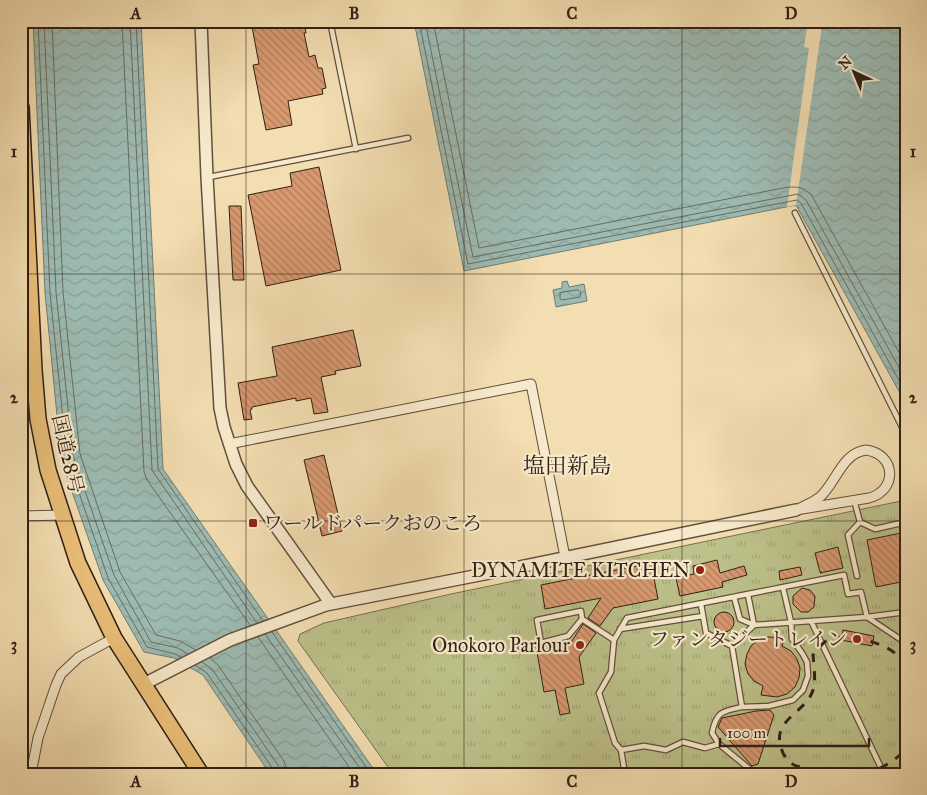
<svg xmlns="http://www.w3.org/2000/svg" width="927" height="795" font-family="'IM FELL Great Primer','Noto Serif JP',serif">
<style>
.park{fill:url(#park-tufts);stroke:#767050}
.water{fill:url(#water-waves);stroke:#717d74}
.pier{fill:#f3deb1}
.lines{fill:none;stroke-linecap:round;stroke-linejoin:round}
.shore{stroke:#666d64;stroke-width:1}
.building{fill:url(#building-back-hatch);stroke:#301f16}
.service-casing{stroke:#614f3d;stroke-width:7}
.minor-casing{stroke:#614f3d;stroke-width:11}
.tertiary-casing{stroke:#614f3d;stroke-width:14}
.trunk-casing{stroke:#301f16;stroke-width:18}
.service{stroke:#f7eacc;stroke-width:4.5}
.minor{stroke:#f7eacc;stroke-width:9}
.tertiary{stroke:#f7eacc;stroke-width:11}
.trunk{stroke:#eabf78;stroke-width:15}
.rail{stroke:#301f16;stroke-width:3;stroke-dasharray:9 9;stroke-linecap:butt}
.grid{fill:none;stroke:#301f16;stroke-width:1;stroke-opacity:0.55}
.poi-dot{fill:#8f2418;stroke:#f7eacc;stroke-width:2}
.labels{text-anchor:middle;stroke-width:4.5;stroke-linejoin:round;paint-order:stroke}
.street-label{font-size:20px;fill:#301f16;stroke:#f7eacc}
.poi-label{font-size:20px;fill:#301f16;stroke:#f7eacc;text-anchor:end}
.quarter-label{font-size:22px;fill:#301f16;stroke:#f7eacc}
.neatline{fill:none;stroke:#301f16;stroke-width:2}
.grid-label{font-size:16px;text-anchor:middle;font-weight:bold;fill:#301f16}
</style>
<defs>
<pattern id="park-tufts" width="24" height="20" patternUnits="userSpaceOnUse" patternTransform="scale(1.25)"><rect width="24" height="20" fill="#bdc18a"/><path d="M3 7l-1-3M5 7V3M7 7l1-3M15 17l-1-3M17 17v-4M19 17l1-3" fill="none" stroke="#a3a576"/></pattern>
<pattern id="water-waves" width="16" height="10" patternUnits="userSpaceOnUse" patternTransform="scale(1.25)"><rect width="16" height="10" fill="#9dbbb3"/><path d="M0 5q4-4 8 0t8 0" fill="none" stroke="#88a099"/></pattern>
<pattern id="building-back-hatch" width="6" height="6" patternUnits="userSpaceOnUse" patternTransform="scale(1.25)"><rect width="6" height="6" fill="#d8996f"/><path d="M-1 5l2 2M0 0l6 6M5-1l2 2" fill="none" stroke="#b07c5a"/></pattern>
</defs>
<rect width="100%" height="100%" fill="#f3deb1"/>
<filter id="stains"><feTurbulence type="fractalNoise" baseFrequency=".004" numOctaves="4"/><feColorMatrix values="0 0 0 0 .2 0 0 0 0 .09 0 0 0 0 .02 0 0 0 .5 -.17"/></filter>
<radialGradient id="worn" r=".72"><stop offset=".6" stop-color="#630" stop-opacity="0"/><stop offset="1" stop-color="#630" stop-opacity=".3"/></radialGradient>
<!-- park -->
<path class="park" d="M 906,500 L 906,774 L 393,774 L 298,641 L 300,634 L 324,623 L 451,594 Z"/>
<!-- water -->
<path class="water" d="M 33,21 L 141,21 L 163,469 L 377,774 L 270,774 L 203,675 L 174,658 L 144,652 L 103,580 L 69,483 L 62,458 L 59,436 L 45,293 Z
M 414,21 L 906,21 L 906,404 L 796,205 L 464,271 Z
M 567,281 L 569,287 L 584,284 L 587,301 L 556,307 L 553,290 L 562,288 L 562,282 Z"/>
<!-- pier -->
<path class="pier" d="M 808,21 L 826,21 L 822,26 L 796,205 L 787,207 L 809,48 L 804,47 Z"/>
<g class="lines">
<!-- shore -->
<path class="shore" d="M 38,21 L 50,293 L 67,457 L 108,578 L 147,647 L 175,654 L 181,657
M 44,21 L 56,292 L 73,456 L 114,575 L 151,642 L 178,648 L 188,654
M 52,21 L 63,292 L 80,454 L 120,572 L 156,635 L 180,641 L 196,650
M 122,21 L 144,472 L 147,480 L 250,625
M 130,21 L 152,470 L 257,623
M 136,21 L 158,469 L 263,621
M 419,21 L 468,264 L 797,200 L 801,203 L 906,393
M 425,21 L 473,257 L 798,194 L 806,200 L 906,380
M 433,21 L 479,248 L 783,188 C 795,186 804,186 812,196 L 906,365
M 578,290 L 581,292 L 580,297 L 562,300 L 560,299 L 560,293 Z
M 272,632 L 371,774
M 265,634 L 364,774
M 258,637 L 354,774
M 210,658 L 218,665 L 284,761 L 288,774
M 202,662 L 212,669 L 278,765 L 280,774
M 195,665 L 207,673 L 273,769 L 274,774"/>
</g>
<!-- building -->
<path class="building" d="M 251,21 L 304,21 L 306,33 L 304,33 L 309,57 L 315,55 L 318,68 L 322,68 L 326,88 L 322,89 L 323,94 L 288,101 L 292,125 L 266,130 L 253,65 L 259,64 Z
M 319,167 L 341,270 L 266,286 L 248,195 L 292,186 L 290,173 Z
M 229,206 L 241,206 L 244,280 L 233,280 Z
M 353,330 L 361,366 L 335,371 L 336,374 L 321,377 L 328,412 L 314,414 L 311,398 L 296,401 L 296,398 L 252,407 L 252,409 L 250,410 L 252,419 L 244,420 L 238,383 L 277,376 L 272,347 Z
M 324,455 L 342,531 L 322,536 L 304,460 Z
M 906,532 L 906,581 L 876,587 L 867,540 Z
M 838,547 L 843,568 L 820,573 L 822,572 L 820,572 L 815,553 Z
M 717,560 L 720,573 L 744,566 L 747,575 L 722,582 L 723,587 L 680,596 L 676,578 L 694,574 L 693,566 Z
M 651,563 L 658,599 L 613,608 L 600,626 L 588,618 L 601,598 L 545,609 L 541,585 Z
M 800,567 L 802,575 L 780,580 L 779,571 Z
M 802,588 L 810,590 L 815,596 L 814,607 L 808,612 L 801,612 L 793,604 L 793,596 Z
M714 622a10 10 0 1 1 20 0a10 10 0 1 1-20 0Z
M 583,624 L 596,633 L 579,657 L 584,684 L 565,688 L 570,713 L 560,715 L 555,690 L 544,692 L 537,652 L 568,647 Z
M 843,630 L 874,636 L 872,646 L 841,640 Z
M 769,637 L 785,638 L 782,646 L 791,651 L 797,659 L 800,668 L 799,678 L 795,687 L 787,694 L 777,697 L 761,695 L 763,686 L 754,681 L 748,674 L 745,664 L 747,654 L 751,646 L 759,639 Z
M 770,710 L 774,715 L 758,764 L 752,766 L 718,727 L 722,718 L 756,711 Z"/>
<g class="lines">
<defs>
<path id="service" d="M 330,21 L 356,149
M 209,177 L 408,138
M 795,213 L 906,435
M 854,500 L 860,522 L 848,535 L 857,576
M 860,522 L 875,529 L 906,522
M 748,595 L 754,625
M 734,597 L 740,619 L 754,625
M 701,604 L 706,633 L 732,646
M 811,621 L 884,774
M 620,629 L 703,616
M 614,640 L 627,618 L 844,575 L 848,594 L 861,592 L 867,617 L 906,643
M 541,643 L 537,620 L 581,611 L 582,619
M 521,648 L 568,636 L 582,619 L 614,640 L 611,672 L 599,693 L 615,743 L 621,750 L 625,774
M 742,707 L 769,706 L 793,700 L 803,690 L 808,676 L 807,662 L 802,653 L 792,639 L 791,622 L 783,588
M 621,750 L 644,746 L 666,750 L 683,742 L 705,748 L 719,744
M 753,774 L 752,771 L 719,744 L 712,733 C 716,712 722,711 742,707 L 732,646 L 754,625 L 867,617 L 906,612"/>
<path id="minor" d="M 229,444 L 531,384 L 565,557
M 866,450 C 896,454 898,490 869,498 L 796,510 C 804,506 814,502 820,497 C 836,483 842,453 866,450 Z
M 21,516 L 63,515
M 31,774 L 38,738 L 56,685 L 61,674 L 79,657 L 114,638"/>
<path id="tertiary" d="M 201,21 L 207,177 L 220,408 L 224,427 L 236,464 L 247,486 L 331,604
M 144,684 L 230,640 L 326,605 L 505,570 L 796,510"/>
<path id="trunk" d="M 21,107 L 34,370 L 38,419 L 48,470 L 78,563 L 114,638 L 201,774"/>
</defs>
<!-- service casing -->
<use href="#service" class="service-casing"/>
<!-- minor casing -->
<use href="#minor" class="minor-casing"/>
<!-- tertiary casing -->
<use href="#tertiary" class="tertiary-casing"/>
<!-- trunk casing -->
<use href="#trunk" class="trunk-casing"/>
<!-- service -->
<use href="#service" class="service"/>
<!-- minor -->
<use href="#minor" class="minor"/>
<!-- tertiary -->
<use href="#tertiary" class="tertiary"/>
<!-- trunk -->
<use href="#trunk" class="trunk"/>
<!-- rail -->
<path class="rail" d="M 906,667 C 903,663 900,658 896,654 C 883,642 842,631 826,641 C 821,644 817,651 813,655 C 814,666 816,680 813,690 C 807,711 775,719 780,743 C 781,751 786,761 794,765 C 802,769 854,774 863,773 C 879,771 895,761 906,749"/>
</g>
<!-- grid -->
<path class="grid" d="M 246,21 L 246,774M 464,21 L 464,774M 682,21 L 682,774M 21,274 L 906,274M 21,521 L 906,521"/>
<!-- markers -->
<g class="poi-dot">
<rect x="248" y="518" width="10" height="10" rx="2.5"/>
<circle cx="700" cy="570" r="5"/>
<circle cx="857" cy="639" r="5"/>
<circle cx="580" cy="645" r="5"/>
</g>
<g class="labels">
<!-- street labels -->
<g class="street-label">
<text transform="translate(68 454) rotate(77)" y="7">国道28号</text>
</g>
<!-- poi labels -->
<g class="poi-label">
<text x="263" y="530" text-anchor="start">ワールドパークおのころ</text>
<text x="690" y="577">DYNAMITE KITCHEN</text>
<text x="847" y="646">ファンタジートレイン</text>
<text x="570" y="652">Onokoro Parlour</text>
</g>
<!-- quarter labels -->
<g class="quarter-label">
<text x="567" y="473">塩田新島</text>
</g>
</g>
<!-- margin -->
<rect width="927" height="795" fill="none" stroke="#f3deb1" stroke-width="55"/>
<!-- north arrow -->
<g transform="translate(854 72) rotate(316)" stroke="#f7eacc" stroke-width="4" paint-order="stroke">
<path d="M0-4L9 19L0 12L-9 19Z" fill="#301f16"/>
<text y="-8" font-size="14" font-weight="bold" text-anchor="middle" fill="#301f16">N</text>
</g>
<!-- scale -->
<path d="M720 738v8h149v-8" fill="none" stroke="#301f16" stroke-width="2.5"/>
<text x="727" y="738" font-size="15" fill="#301f16" stroke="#f7eacc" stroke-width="4" paint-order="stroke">100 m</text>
<rect x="28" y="28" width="872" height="740" class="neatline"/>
<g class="grid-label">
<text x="136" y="19">A</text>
<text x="354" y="19">B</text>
<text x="572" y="19">C</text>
<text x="791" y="19">D</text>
<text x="14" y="157">1</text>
<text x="913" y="157">1</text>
<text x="14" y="403">2</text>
<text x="913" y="403">2</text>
<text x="14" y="650">3</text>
<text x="913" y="650">3</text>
<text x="136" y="787">A</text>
<text x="354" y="787">B</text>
<text x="572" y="787">C</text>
<text x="791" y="787">D</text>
</g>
<rect width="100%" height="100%" filter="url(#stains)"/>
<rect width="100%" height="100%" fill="url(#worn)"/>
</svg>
